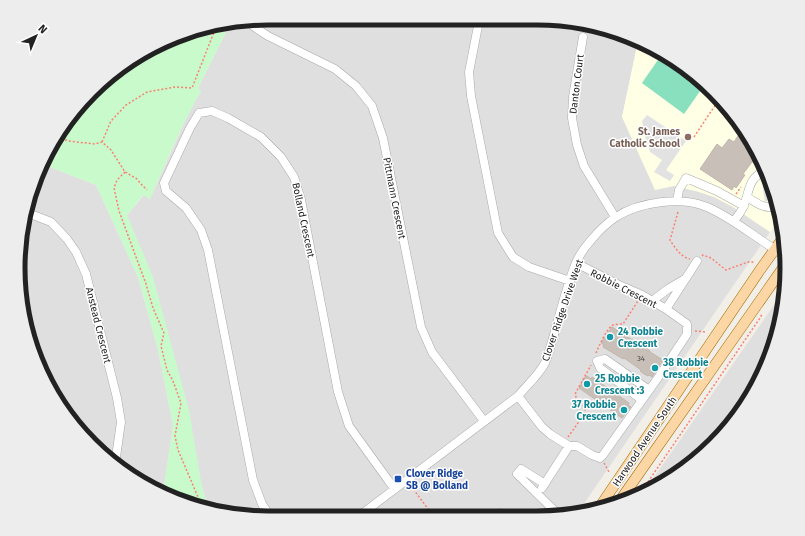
<svg xmlns="http://www.w3.org/2000/svg" width="805" height="536" font-family="'Fira Sans',sans-serif">
<style>
.residential{fill:#e0dfdf}
.education{fill:#ffffe5}
.park{fill:#c8facc}
.pitch{fill:#88e0be}
.parking{fill:#e2e2e2}
.building{fill:#c7bfb8;stroke:#c4b6ab}
.lines{fill:none;stroke-linecap:round;stroke-linejoin:round}
.minor-casing{stroke:#a9a9a9;stroke-width:9}
.major-casing{stroke:#a06b00;stroke-width:11}
.path{stroke:#fa8072;stroke-width:1.5;stroke-dasharray:2 2;stroke-linecap:butt}
.minor{stroke:#fff;stroke-width:8}
.major{stroke:#fcd6a4;stroke-width:10}
.education-dot{fill:#8d6e63;stroke:#fff;stroke-width:1.5}
.culture-dot{fill:#0f9aa8;stroke:#fff;stroke-width:1.5}
.transit-dot{fill:#1a4fb4;stroke:#fff;stroke-width:1.5}
.labels{text-anchor:middle;stroke-width:3;stroke-linejoin:round;paint-order:stroke}
.number-label{font-size:8px;fill:#4b4948}
.street-label{font-size:10px;fill:#222;stroke:#fff}
.education-label{font-size:10px;font-weight:bold;fill:#785e54;stroke:#fff;text-anchor:end}
.culture-label{font-size:10px;font-weight:bold;fill:#0d838f;stroke:#fff;text-anchor:start}
.transit-label{font-size:10px;font-weight:bold;fill:#164399;stroke:#fff;text-anchor:start}
.rim{fill:none;stroke:#222;stroke-width:5}
</style>
<rect width="100%" height="100%" fill="#f2efe9"/>
<!-- residential -->
<path class="residential" d="M 268,18 L 570,20 L 638,41 L 622,117 L 674,186 L 696,191 L 714,197 L 733,207 L 770,232 L 579,511 L 553,517 L 235,516 L 208,508 L 127,215 L 144,195 L 150,199 L 184,123 L 193,105 L 201,91 L 198,88 L 230,24 Z
M 42,164 L 96,185 L 138,277 L 158,350 L 173,425 L 163,494 L 158,492 L 103,456 L 52,393 L 26,332 L 19,252 L 37,173 Z
M 781,295 L 774,349 L 725,433 L 647,492 L 643,493 Z"/>
<!-- education -->
<path class="education" d="M 638,41 L 647,44 L 702,80 L 761,158 L 778,221 L 770,232 L 733,207 L 714,197 L 696,191 L 674,186 L 655,190 L 622,117 Z"/>
<!-- park -->
<path class="park" d="M 230,24 L 198,88 L 201,91 C 181,125 166,163 150,199 L 143,195 L 127,215 L 153,277 L 189,410 L 202,487 L 208,508 L 163,494 L 173,425 L 158,350 L 138,277 L 96,185 L 42,164 L 70,116 L 129,60 L 188,31 Z"/>
<!-- pitch -->
<path class="pitch" d="M 662,54 L 702,80 L 705,84 L 684,114 L 642,83 Z"/>
<!-- parking -->
<path class="parking" d="M 647,115 L 686,141 L 666,170 L 674,175 L 670,181 L 654,172 L 662,160 L 650,152 L 646,140 L 642,121 Z
M 766,176 L 772,199 L 765,202 L 761,177 Z"/>
<!-- building -->
<path class="building" d="M 741,131 L 761,158 L 762,160 L 752,162 L 743,174 L 745,175 L 736,188 L 734,186 L 732,190 L 700,169 L 717,144 L 722,148 L 729,139 L 734,142 Z
M 612,327 L 637,343 L 638,342 L 650,351 L 650,352 L 663,360 L 652,377 L 649,375 L 648,376 L 644,374 L 640,371 L 641,370 L 624,358 L 623,359 L 603,347 L 604,345 L 601,343 Z
M 587,376 L 591,379 L 592,377 L 629,403 L 628,405 L 631,407 L 622,418 L 579,388 L 585,377 Z"/>
<g class="lines">
<defs>
<path id="minor" d="M 478,20 L 478,26 L 469,72 L 471,96 L 498,233 L 513,257 L 529,267 L 570,281
M 251,21 L 253,26 L 268,36 L 335,69 L 356,86 L 372,106 L 383,138 L 421,327 L 432,352 L 484,421
M 583,37 L 573,97 L 572,118 L 577,145 L 584,166 L 615,217
M 747,197 C 755,202 764,209 774,207
M 677,201 L 679,190 L 686,178 L 717,191 L 744,206
M 28,213 L 51,222 L 67,239 L 76,252 L 86,274 L 117,398 L 121,422 L 115,464
M 734,221 C 738,216 742,211 744,205 C 750,190 748,178 765,171
M 652,301 L 668,289 L 685,279
M 666,309 L 697,261
M 518,396 L 542,427 L 550,434 L 569,446 L 577,446 L 592,455 L 600,458 L 603,455 L 660,375 L 687,334 L 687,324 L 666,309 L 642,295 L 621,286 L 576,263
M 642,400 L 600,368 L 597,361 L 605,359 L 649,390
M 545,484 L 521,469 L 517,474 L 560,516
M 542,488 L 569,446
M 270,516 L 262,504 L 253,480 L 208,250 L 201,230 L 186,208 L 166,191 L 164,183 L 190,128 L 199,113 L 212,111 L 228,118 L 261,137 L 281,157 L 294,177 L 301,200 L 338,392 L 349,426 L 388,480 L 395,489
M 359,516 L 518,396 C 527,385 538,376 545,363 C 549,353 552,342 555,331 C 561,309 567,286 575,265 C 581,249 602,226 616,217 C 639,202 681,196 707,207 C 726,215 743,228 761,240 C 769,246 778,251 786,257
M 495,517 L 500,513"/>
<path id="major" d="M 621,499 L 785,265
M 601,505 L 760,270 L 783,238"/>
</defs>
<!-- minor casing -->
<use href="#minor" class="minor-casing"/>
<!-- major casing -->
<use href="#major" class="major-casing"/>
<!-- path -->
<path class="path" d="M 583,29 L 583,24
M 58,136 L 68,141 L 95,144 L 102,142 L 111,150 L 125,172 L 137,179 L 141,184 L 147,190
M 694,137 L 718,101
M 102,142 L 111,121 L 126,105 L 147,92 L 175,87 L 192,88 L 216,27
M 125,172 L 117,180 L 114,188 L 119,211 L 146,284 L 153,308 L 164,333 L 161,346 L 167,370 L 173,381 L 181,403 L 175,436 L 178,450 L 198,497 L 200,505
M 771,193 L 772,199
M 736,194 L 741,187
M 678,212 L 670,240 C 675,248 681,257 690,259
M 775,214 L 776,227
M 702,256 L 703,255 L 711,258 L 726,270 L 748,262 L 754,262
M 695,331 L 706,332
M 596,353 C 599,346 607,328 613,325 C 616,324 621,324 623,324 L 638,301
M 568,437 L 585,413 L 585,408 L 576,397 L 575,394 L 591,365
M 604,463 L 609,472
M 411,486 L 434,517
M 639,495 L 760,318 L 762,314"/>
<!-- minor -->
<use href="#minor" class="minor"/>
<!-- major -->
<use href="#major" class="major"/>
</g>
<!-- markers -->
<circle class="education-dot" cx="688" cy="137" r="4"/>
<g class="culture-dot">
<circle cx="610" cy="337" r="4"/>
<circle cx="655" cy="368" r="4"/>
<circle cx="587" cy="384" r="4"/>
<circle cx="624" cy="410" r="4"/>
</g>
<rect class="transit-dot" x="394" y="475" width="8" height="8" rx="2"/>
<g class="labels">
<!-- number labels -->
<g class="number-label">
<text x="641" y="361">34</text>
</g>
<!-- street labels -->
<g class="street-label">
<text transform="translate(576 84) rotate(-83)" y="4">Danton Court</text>
<text transform="translate(395 198) rotate(79)" y="4">Pittmann Crescent</text>
<text transform="translate(304 220) rotate(78)" y="4">Bolland Crescent</text>
<text transform="translate(624 288) rotate(27)" y="4">Robbie Crescent</text>
<text transform="translate(562 310) rotate(-71)" y="4">Clover Ridge Drive West</text>
<text transform="translate(99 325) rotate(76)" y="4">Anstead Crescent</text>
<text transform="translate(644 441) rotate(-56)" y="4">Harwood Avenue South</text>
</g>
<!-- education labels -->
<g class="education-label">
<text x="680" y="135">St. James<tspan x="680" dy="12">Catholic School</tspan></text>
</g>
<!-- culture labels -->
<g class="culture-label">
<text x="618" y="335">24 Robbie<tspan x="618" dy="12">Crescent</tspan></text>
<text x="663" y="366">38 Robbie<tspan x="663" dy="12">Crescent</tspan></text>
<text x="595" y="382">25 Robbie<tspan x="595" dy="12">Crescent :3</tspan></text>
<text x="616" y="408" text-anchor="end">37 Robbie<tspan x="616" dy="12">Crescent</tspan></text>
</g>
<!-- transit labels -->
<g class="transit-label">
<text x="406" y="477">Clover Ridge<tspan x="406" dy="12">SB @ Bolland</tspan></text>
</g>
</g>
<!-- crop -->
<path d="M0 0H805V536H0ZM268 25H537A243 243 0 0 1 780 268V268A243 243 0 0 1 537 511H268A243 243 0 0 1 25 268V268A243 243 0 0 1 268 25Z" fill="#ededed" fill-rule="evenodd"/>
<path class="rim" d="M268 25H537A243 243 0 0 1 780 268V268A243 243 0 0 1 537 511H268A243 243 0 0 1 25 268V268A243 243 0 0 1 268 25Z"/>
<!-- north arrow -->
<g transform="translate(36 36) rotate(44)" stroke="#ffffff" stroke-width="3" paint-order="stroke">
<path d="M0-3L7 15L0 10L-7 15Z" fill="#222222"/>
<text y="-6" font-size="11" font-weight="bold" text-anchor="middle" fill="#222222">N</text>
</g>
</svg>
